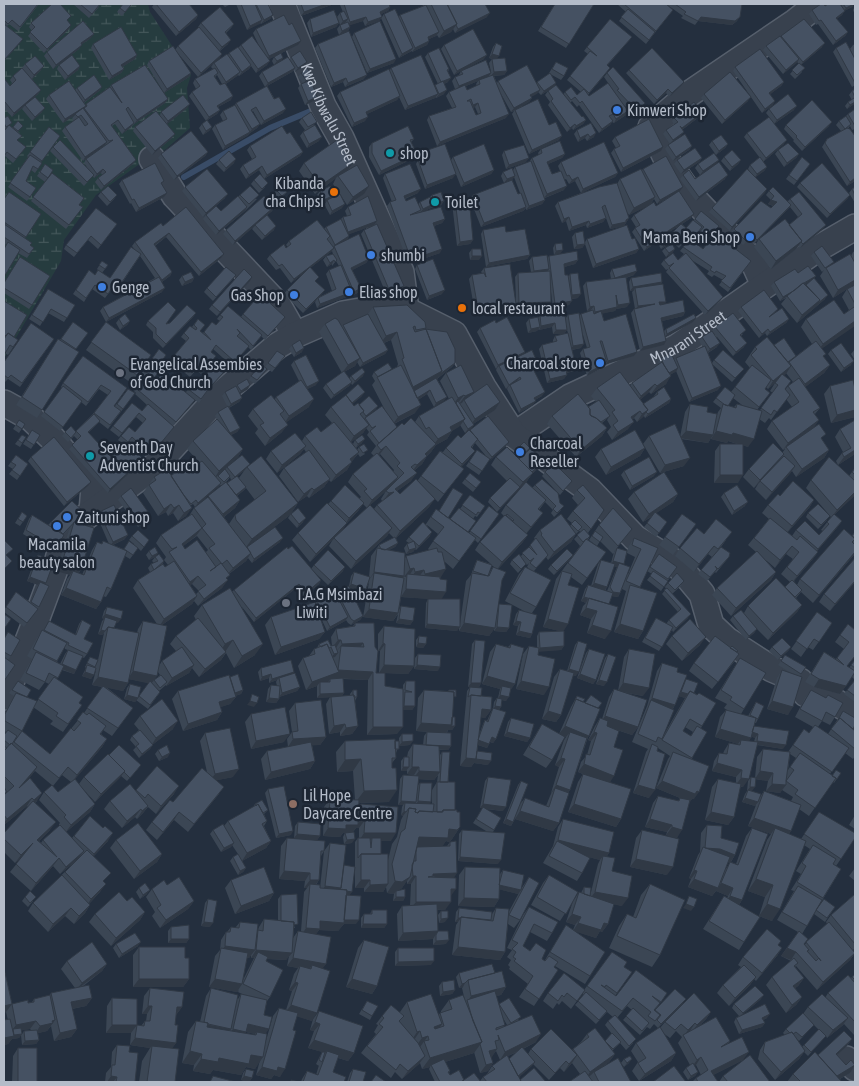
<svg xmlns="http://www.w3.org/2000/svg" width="859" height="1086" font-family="'Asap Condensed',sans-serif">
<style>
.wetland{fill:url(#wetland-marsh)}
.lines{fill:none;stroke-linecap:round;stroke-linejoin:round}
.stream{stroke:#394c67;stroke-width:6}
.street-casing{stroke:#565f6c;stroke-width:28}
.street{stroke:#38414e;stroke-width:25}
.wall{fill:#3b4654;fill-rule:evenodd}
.shaded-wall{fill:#303945}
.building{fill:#455162;stroke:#303945;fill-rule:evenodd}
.shop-dot{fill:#3f7fe0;stroke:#1d2633;stroke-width:2}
.culture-dot{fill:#0f9aa8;stroke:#1d2633;stroke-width:2}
.food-dot{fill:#e8710a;stroke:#1d2633;stroke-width:2}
.worship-dot{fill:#6b7280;stroke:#1d2633;stroke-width:2}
.education-dot{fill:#8d6e63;stroke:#1d2633;stroke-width:2}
.labels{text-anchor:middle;stroke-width:5;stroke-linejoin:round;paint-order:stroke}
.poi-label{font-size:16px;fill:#b4bcc9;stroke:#1d2633;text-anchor:start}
.street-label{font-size:16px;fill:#b4bcc9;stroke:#1d2633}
</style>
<defs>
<pattern id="wetland-marsh" width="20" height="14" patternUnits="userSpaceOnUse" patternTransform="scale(1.25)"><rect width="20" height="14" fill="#263c3f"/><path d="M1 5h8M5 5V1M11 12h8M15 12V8" fill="none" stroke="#435659"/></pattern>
</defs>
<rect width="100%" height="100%" fill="#242f3e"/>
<!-- wetland -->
<path class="wetland" d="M 4,4 L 148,4 L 150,12 L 191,75 L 187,88 L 190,128 L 166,149 L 141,163 L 96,195 L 64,240 L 61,261 L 4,358 Z"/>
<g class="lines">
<!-- stream -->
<path class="stream" d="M 184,177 L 270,128 L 318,108"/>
<defs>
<g id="street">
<path id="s1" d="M 282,4 L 323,106 L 341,138 L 401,272 L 406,310"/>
<path d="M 152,159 L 175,196 L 278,305 L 295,335"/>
<path d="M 764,285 L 753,261 L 692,197 L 669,164 L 651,127 L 689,94 L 795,22 L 818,4"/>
<path d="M 4,403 L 31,418 L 53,439 L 94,488 L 92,511"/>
<path id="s2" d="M 514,435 L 570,397 L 677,347 L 817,249 L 855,227"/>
<path d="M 4,697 C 24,656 38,614 54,572 C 60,558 60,542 69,529 L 154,467 L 221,394 L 277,346 L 295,335 L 343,314 L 389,306 L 406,310 L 454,334 L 483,387 L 514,435 L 589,490 L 635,538 L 677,564 L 702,594 L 711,625 L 727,640 L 772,669 L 800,681 L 806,694 L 834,701 L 855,714"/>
<path d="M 846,1059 L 855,1068"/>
</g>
</defs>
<!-- street casing -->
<use href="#street" class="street-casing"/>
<!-- street -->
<use href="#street" class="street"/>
</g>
<!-- wall -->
<path class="wall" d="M 4,4 L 39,4 L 18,31 L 9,24 L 7,26 L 23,39 L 4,61 Z
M 73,4 L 100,4 L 98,8 L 89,18 Z
M 123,4 L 131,5 L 122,16 L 117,12 Z
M 154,4 L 189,4 L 198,15 L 196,19 L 176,36 L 152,7 Z
M 222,4 L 231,4 L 225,7 Z
M 236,4 L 268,4 L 273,15 L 270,19 L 261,24 L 260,23 L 247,30 Z
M 297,4 L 334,4 L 301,16 Z
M 341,4 L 389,4 L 390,7 L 388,11 L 381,14 L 382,17 L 379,21 L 365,26 L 363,21 L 349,25 L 350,27 L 348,31 L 339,35 L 337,29 L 340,25 L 337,17 L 340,13 L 343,12 L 340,5 Z
M 422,4 L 485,4 L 487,17 L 455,33 L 453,29 L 451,32 L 439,38 L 437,35 L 436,36 L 429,39 L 429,41 L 427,45 L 412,52 L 412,51 L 410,52 L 399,58 L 381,18 L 384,14 L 399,17 L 400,15 L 423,6 Z
M 555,4 L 594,4 L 566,48 L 538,31 Z
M 617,4 L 742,4 L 737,21 L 732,25 L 698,21 L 695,25 L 681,18 L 683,16 L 666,4 L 673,10 L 646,44 L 619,21 L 626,12 Z
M 843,4 L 854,4 L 852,7 L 844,11 L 842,15 L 836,19 L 848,32 L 845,36 L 833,45 L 818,24 L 816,25 L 809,14 L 812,10 L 825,6 L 841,6 Z
M 855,6 L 855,15 L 853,10 Z
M 310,19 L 339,23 L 336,27 L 311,37 L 307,23 Z
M 67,21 L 69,29 L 44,53 L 28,36 L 32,31 L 29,27 L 31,23 Z
M 201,23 L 234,24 L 231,28 L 226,33 L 228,44 L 220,51 L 220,58 L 198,77 L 175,50 L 178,46 L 199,27 L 198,27 Z
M 256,29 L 298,45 L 269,59 L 267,65 L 256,73 L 251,66 L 249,69 L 239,76 L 238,75 L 237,76 L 226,84 L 231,100 L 218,107 L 220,110 L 217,114 L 206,121 L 189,96 L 192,92 L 196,89 L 193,83 L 195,79 L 213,69 L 211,67 L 214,63 L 228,55 L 229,53 L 239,47 L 241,45 L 261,50 L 253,33 ZM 217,75 L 222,84 L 220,85 L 215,77 Z
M 354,33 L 394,63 L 367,73 L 352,37 L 364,79 L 345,87 L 343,82 L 331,87 L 315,48 L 318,44 L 352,37 Z
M 781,36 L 822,47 L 801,65 L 802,72 L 795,79 L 790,74 L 799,64 L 797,62 L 783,74 L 763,50 L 766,46 Z
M 632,37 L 607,66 L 607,72 L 588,95 L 589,96 L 615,93 L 604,77 L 607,73 L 645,103 L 642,107 L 634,115 L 622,103 L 626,115 L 614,123 L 612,122 L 610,125 L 599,133 L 579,105 L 577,107 L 572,101 L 570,103 L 582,117 L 586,120 L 583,124 L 573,130 L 572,128 L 567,132 L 548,105 L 550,102 L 545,95 L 548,91 L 563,95 L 565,92 L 577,95 L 581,92 L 567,80 L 588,54 L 584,51 L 587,47 Z
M 91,38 L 82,44 L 79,49 L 53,69 L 44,56 L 47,52 Z
M 496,43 L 497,58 L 507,71 L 504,75 L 494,76 L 497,83 L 498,81 L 537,83 L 550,73 L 549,73 L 556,62 L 564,76 L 561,80 L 550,74 L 556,83 L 554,87 L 541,95 L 538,92 L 531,97 L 532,98 L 529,102 L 522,106 L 549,125 L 559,140 L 529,154 L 512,114 L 514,111 L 511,112 L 501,94 L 506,118 L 437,146 L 427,120 L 429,116 L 452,108 L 446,96 L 449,92 L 455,89 L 452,81 L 455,77 L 459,75 L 461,71 L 454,75 L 441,49 L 444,45 L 484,59 L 465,69 L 491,72 L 489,63 L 492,59 L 489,58 L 493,47 ZM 478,81 L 476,84 L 477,86 L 467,90 L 466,86 ZM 475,107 L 478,114 L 476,115 L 473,108 Z
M 93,44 L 137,55 L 135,59 L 122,67 L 124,69 L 121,73 L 109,80 L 91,48 Z
M 855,44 L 855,59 L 850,49 L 853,45 Z
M 836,48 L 855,59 L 855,85 L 852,87 L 833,52 Z
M 428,53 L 449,69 L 448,72 L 448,82 L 444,84 L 444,94 L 436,98 L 436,97 L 435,98 L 405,110 L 399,97 L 397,100 L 367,114 L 365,121 L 352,127 L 337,96 L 340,92 L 390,70 L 391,68 L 434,86 L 438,84 L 425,57 Z
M 274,57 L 281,61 L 290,59 L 291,57 L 304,66 L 295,72 L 294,69 L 292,72 L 267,86 L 283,113 L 261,125 L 253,111 L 252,112 L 260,124 L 257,128 L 250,133 L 247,136 L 223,150 L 212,129 L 215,125 L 223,121 L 220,115 L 223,111 L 235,105 L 236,103 L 265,87 L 259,76 L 262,72 L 274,65 L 272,61 Z
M 149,61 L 191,73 L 189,77 L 164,93 L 147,65 Z
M 25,64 L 41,70 L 32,79 L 41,90 L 38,94 L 12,117 L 4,108 L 4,78 L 10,86 L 12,83 L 10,80 L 13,76 L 22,68 Z
M 59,65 L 80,66 L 78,70 L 65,80 L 57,69 Z
M 735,67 L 784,82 L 781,86 L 770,94 L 773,105 L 762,113 L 733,71 Z
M 629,70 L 681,86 L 669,97 L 666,93 L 654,104 L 626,73 Z
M 301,73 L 312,75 L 309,79 L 305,83 L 317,97 L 314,101 L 305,105 L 298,88 L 301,84 L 303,83 L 298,77 Z
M 111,85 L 168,99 L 165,103 L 134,124 L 131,127 L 122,134 L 115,124 L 112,126 L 136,160 L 133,164 L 101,190 L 95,182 L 98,178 L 102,175 L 101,173 L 94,178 L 93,176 L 84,186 L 50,151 L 53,147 L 87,167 L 84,163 L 86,159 L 106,145 L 105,144 L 104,146 L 83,161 L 62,131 L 65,127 L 74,121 L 72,118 L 75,115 L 63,123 L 46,99 L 49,95 L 75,90 L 77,88 L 102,87 L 99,91 L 84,103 L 85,105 L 110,87 Z
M 855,89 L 855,105 L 854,104 L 847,109 L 845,106 L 848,102 L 852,100 L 849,95 L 852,91 Z
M 704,94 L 748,101 L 722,124 L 701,98 Z
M 25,105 L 42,112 L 32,121 L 22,109 Z
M 187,108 L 167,124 L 172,138 L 152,155 L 133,131 L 135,127 L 160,115 L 161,112 Z
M 769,109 L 794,110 L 774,124 L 784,144 L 763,162 L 744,137 L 747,133 L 770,118 L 766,113 Z
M 855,109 L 855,129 L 852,130 L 850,126 L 848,129 L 855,136 L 855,181 L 847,186 L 822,147 L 827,139 L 841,131 L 836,125 L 839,121 L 846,116 L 848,114 Z
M 699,117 L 682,130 L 670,144 L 663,134 L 666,130 L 674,125 L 672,121 L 674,118 Z
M 4,118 L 12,128 L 18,121 L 23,126 L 18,132 L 18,141 L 23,151 L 13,163 L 5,156 L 6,129 L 4,130 Z
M 302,118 L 315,125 L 319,141 L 307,148 L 300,136 L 303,132 L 305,130 L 299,122 Z
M 591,123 L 594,137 L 587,141 L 585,138 L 578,142 L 574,134 L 577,130 Z
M 202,124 L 212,127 L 209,131 L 203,135 L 199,128 Z
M 786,125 L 829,126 L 802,151 L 793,141 L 794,140 L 784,129 Z
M 49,127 L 60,136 L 41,162 L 42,163 L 35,173 L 31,170 L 26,181 L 36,188 L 27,201 L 8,187 L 28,157 L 27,156 Z
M 287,134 L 303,152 L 300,156 L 264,179 L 259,170 L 246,179 L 240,169 L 243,165 L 252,159 L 247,150 L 250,146 Z
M 615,137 L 661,151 L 621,172 L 611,153 L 614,149 L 616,148 L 612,141 Z
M 414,139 L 411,142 L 417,154 L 414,158 L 379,175 L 369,157 L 369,147 L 372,143 Z
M 712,141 L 728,144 L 725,148 L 716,155 L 709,145 Z
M 668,145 L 692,146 L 689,150 L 673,161 L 665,149 Z
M 541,149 L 565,154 L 562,158 L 548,164 L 552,174 L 560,171 L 558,166 L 561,162 L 618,173 L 615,177 L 581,193 L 617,184 L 620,179 L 642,170 L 643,169 L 680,191 L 691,218 L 682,224 L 686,228 L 681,234 L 686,240 L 679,248 L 674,243 L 675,241 L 670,236 L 677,227 L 666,234 L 668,245 L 661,249 L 657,242 L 644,251 L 632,232 L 636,227 L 631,219 L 634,215 L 649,205 L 629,215 L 627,212 L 629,218 L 624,226 L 610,229 L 606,218 L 603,222 L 587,228 L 586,225 L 569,231 L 566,221 L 562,223 L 555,206 L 558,202 L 581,193 L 575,181 L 569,184 L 566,179 L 564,180 L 564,190 L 545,198 L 545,200 L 542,204 L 526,210 L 526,208 L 523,211 L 481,227 L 470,199 L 473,195 L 518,194 L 520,193 L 514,177 L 512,180 L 504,183 L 501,176 L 503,172 L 513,170 L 515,167 L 529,162 L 532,158 L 539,155 L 538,153 ZM 668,197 L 656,206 L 650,205 L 654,199 L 657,204 Z
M 778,150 L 799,154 L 796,158 L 784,167 L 775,154 Z
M 504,151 L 526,162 L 506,169 L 502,155 Z
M 208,152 L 205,156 L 174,180 L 158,158 L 161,154 Z
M 422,152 L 451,160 L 453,157 L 494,170 L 491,174 L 461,187 L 454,169 L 453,178 L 425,189 L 416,164 L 418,160 L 421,159 L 420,156 Z
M 724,157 L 741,160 L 738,164 L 730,171 L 721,161 Z
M 802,157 L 810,164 L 794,185 L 786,179 Z
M 702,158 L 699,162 L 681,174 L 674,164 L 677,160 Z
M 219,160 L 234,163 L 224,172 L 216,164 Z
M 719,160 L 716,163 L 725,179 L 696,201 L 680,179 L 683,175 L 695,179 L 700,175 L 695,168 L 698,164 Z
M 304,163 L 353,163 L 347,171 L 364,194 L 347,205 L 340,194 L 342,208 L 330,215 L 324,204 L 327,201 L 321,204 L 317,195 L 320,191 L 332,198 L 340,194 L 333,184 L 336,178 L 315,194 L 299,171 Z
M 45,164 L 53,170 L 45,182 L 37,176 Z
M 750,165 L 767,167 L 764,171 L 755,177 L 767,189 L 730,231 L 709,212 L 712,208 L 751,173 L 748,169 Z
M 52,173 L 79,205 L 83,207 L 66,229 L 31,201 Z
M 385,174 L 418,193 L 405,199 L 406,201 L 418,205 L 420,202 L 430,197 L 432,195 L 444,201 L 441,205 L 432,208 L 432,207 L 431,208 L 424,211 L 445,219 L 442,223 L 434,226 L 440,253 L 417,261 L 413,252 L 405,255 L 387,206 L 390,202 L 392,202 L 383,178 Z
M 122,180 L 164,197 L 136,212 L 131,203 L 130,204 L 119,184 Z
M 254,180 L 265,187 L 259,193 L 251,184 Z
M 800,183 L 850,195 L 847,199 L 827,218 L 797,187 Z
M 185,187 L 225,198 L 203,217 L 182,191 Z
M 855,187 L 855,203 L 849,193 L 852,189 Z
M 276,190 L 287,192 L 279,200 L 274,194 Z
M 769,191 L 788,201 L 790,199 L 823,229 L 800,248 L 798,246 L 796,249 L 771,269 L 754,247 L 759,239 L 789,225 L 798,217 L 790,207 L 754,244 L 749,239 L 743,245 L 731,233 L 734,229 L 771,208 L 773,206 L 768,204 L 771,200 L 766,195 Z
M 101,192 L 117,195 L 114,199 L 107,206 L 98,196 Z
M 240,195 L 257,199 L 245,211 L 216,235 L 203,219 L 206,215 L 221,211 Z
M 4,199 L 41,214 L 25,238 L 30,245 L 34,248 L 27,258 L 18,253 L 4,277 L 4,248 L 6,245 L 4,243 Z
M 455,199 L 473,240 L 470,244 L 457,246 L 452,203 Z
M 274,207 L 272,211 L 267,215 L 274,230 L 262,240 L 252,229 L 255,225 L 264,217 L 233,245 L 223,234 L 226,230 Z
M 348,207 L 377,221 L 374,225 L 349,234 L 349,236 L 347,240 L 369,259 L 366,263 L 352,270 L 361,288 L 359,292 L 352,296 L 351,294 L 349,296 L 317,308 L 315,302 L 317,299 L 303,313 L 284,294 L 287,290 L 306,271 L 291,283 L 280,268 L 276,270 L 267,259 L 270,255 L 288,247 L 286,245 L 289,241 L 324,229 L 326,227 L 341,219 L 343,217 L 347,216 L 345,211 ZM 332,251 L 333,254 L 326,256 L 323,260 L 327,267 L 332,264 L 332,266 L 336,261 L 339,266 L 329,270 L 326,274 L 332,291 L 319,297 L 325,290 L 315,282 L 310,268 Z
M 701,211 L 719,226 L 704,245 L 695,238 L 701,231 L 700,230 L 692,240 L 684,232 Z
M 117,224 L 98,249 L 88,240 L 74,257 L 64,249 L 66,245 Z
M 163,226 L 221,258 L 199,276 L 166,237 L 155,246 L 172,272 L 170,276 L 162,282 L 162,292 L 106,322 L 100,311 L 103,307 L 155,278 L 140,256 L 116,292 L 112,289 L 105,298 L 92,289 L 84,302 L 73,294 L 89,270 L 95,275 L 99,271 L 97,269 L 102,261 L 108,265 L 102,273 L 110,278 L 135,250 L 132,246 L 135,242 Z
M 364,230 L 404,286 L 401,290 L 387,296 L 361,234 Z
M 483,230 L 530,255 L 527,259 L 486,267 L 481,234 Z
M 575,233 L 585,242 L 587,239 L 632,239 L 639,249 L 636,253 L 593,268 L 585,244 L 582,248 L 574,249 L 572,237 Z
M 690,239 L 703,249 L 751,261 L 728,292 L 719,285 L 723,280 L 714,275 L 712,277 L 707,274 L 709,271 L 690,259 L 723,297 L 720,301 L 705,315 L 666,272 L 668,269 L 666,270 L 661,264 L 664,260 L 678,260 L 684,254 L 680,251 Z
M 555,244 L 560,254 L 578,260 L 575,264 L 564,267 L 565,275 L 569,276 L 570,274 L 578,298 L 572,299 L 569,305 L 553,308 L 551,292 L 551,302 L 548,305 L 516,307 L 516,304 L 514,308 L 475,313 L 469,279 L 472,275 L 482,273 L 481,272 L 484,268 L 516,301 L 515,277 L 518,273 L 531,272 L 529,261 L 532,257 L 547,259 L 549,256 L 554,255 L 553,248 Z
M 665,248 L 675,249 L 672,253 L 666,257 L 662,251 Z
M 472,249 L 479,260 L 470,260 L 469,253 Z
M 855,251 L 855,284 L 848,288 L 855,285 L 855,325 L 822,348 L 824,357 L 830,365 L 824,373 L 805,387 L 820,408 L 815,414 L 814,427 L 829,450 L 824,458 L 796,477 L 792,471 L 766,500 L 755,489 L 760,481 L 768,473 L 754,488 L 743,477 L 749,469 L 782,453 L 785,449 L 783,450 L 767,429 L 772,421 L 792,407 L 786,399 L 771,420 L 769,418 L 765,423 L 759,419 L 748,447 L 743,445 L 738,483 L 714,483 L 715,451 L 720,444 L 737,444 L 728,441 L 727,443 L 711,439 L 711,438 L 708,443 L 681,439 L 684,466 L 660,473 L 643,444 L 649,436 L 680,437 L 685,412 L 690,404 L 707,412 L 717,415 L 718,412 L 721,408 L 713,402 L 725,387 L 731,392 L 750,368 L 745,362 L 755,347 L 774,345 L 796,356 L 812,344 L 801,327 L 806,319 L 844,314 L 849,310 L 842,297 L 847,289 L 833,298 L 820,276 L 824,270 L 822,272 L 811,256 L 814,252 L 831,265 L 851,256 L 853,252 ZM 786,373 L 793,382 L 788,386 L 785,390 L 783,376 ZM 775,383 L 770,391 L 773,393 L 760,410 L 757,410 L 770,393 L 765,389 L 766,387 L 768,389 ZM 733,398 L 742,405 L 737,404 L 734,407 L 728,406 Z
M 417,265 L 442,294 L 427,300 L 415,269 Z
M 612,269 L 634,275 L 626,278 L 627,307 L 616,309 L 615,311 L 602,313 L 604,321 L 637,352 L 634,356 L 606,364 L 604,367 L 587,376 L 580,353 L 583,349 L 587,348 L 582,332 L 581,348 L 572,350 L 576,367 L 574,371 L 566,373 L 564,379 L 547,383 L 539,349 L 542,345 L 553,342 L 553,340 L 555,336 L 568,333 L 567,330 L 564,334 L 553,334 L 552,327 L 539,330 L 538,329 L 537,331 L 528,333 L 526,323 L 529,319 L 538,318 L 540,315 L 565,319 L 568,315 L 579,316 L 581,314 L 591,311 L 591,310 L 587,311 L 583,286 L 586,282 L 611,279 L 610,273 Z
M 798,273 L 816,276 L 814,278 L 825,299 L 797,323 L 781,304 L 786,298 L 780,301 L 771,286 L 774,282 Z
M 182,276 L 194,278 L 192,282 L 182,286 L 179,280 Z
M 631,278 L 662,282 L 661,284 L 664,304 L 685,312 L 683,316 L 662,321 L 664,331 L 666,329 L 696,318 L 693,322 L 665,337 L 664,345 L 640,351 L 631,313 L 634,309 L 635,309 L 632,292 L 634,290 L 630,291 L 629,282 Z
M 233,279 L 213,301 L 204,292 L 207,288 Z
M 250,281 L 217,316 L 209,309 L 212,305 Z
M 4,282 L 32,305 L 29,309 L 4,293 Z
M 46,293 L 75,305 L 64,322 L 48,313 L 40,326 L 29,319 Z
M 4,301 L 14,337 L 18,340 L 8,355 L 5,353 L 4,355 Z
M 373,307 L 426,328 L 425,329 L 455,363 L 452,367 L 437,379 L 447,397 L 434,407 L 427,394 L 418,400 L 415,413 L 394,424 L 397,427 L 404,425 L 415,422 L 419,416 L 449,399 L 440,381 L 446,373 L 472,394 L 500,402 L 495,410 L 473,424 L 471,429 L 469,430 L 509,442 L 506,446 L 489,460 L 479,475 L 466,466 L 477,450 L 486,456 L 475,443 L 472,448 L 469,459 L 461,467 L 464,469 L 438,502 L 434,498 L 429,507 L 396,538 L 398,543 L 395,547 L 389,550 L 405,558 L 406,556 L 429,550 L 428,549 L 438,534 L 427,525 L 430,536 L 416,550 L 415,549 L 413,552 L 406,554 L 404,548 L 407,544 L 409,543 L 406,541 L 409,537 L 426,524 L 436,509 L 469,533 L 489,506 L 499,514 L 478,543 L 475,540 L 453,569 L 445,562 L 440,579 L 441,599 L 460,624 L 466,581 L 471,575 L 475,564 L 477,560 L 491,564 L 475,550 L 480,542 L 504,516 L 501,513 L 506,505 L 532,488 L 535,485 L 561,510 L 554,517 L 551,513 L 553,510 L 545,502 L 539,510 L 537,521 L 526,534 L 528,535 L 522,543 L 498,569 L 502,580 L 498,605 L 509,628 L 506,632 L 494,631 L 494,629 L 489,636 L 459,631 L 459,627 L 457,631 L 425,628 L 426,603 L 428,599 L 434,599 L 401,597 L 399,610 L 401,606 L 413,621 L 410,625 L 396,623 L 398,614 L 393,621 L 363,617 L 369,582 L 366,589 L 364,593 L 350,589 L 363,616 L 360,620 L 351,625 L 348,623 L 346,620 L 345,621 L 327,631 L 320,616 L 325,632 L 319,639 L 275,655 L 265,625 L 271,617 L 313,603 L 312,601 L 315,597 L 336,594 L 337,592 L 349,586 L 351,576 L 354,572 L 369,577 L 371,556 L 379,545 L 394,538 L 389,533 L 387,536 L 351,569 L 329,546 L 333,539 L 310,562 L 292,540 L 298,533 L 328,504 L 331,501 L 359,499 L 361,497 L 348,482 L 353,474 L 374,456 L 371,453 L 376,446 L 367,435 L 369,432 L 366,428 L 363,433 L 351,442 L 353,444 L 355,440 L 362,443 L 356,448 L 357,450 L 359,447 L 365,454 L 360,457 L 358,454 L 352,461 L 347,470 L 331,482 L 329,480 L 324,487 L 309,498 L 307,496 L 298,502 L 279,476 L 284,468 L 306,452 L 304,449 L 300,454 L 277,473 L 266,459 L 271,451 L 302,441 L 305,436 L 321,432 L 332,423 L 325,415 L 331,407 L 362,396 L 352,404 L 354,406 L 359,405 L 378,406 L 375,410 L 367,416 L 386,412 L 372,385 L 375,381 L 372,376 L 374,372 L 391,370 L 397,367 L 398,364 L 391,340 L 384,343 L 388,350 L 385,354 L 360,367 L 357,362 L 355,366 L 344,372 L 349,379 L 351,376 L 363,376 L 352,385 L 351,383 L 349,386 L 331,399 L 323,388 L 326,384 L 342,373 L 319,332 L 325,324 L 342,326 L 343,325 L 368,314 ZM 460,425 L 465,433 L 469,430 L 461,438 L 446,448 L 443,452 L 440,451 L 418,480 L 400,494 L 397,491 L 411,481 L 415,470 L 422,464 L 427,456 L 431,452 L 436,445 L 447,439 L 452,431 ZM 380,454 L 394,470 L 393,472 L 379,455 ZM 397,479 L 397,480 L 386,491 L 381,499 L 382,501 L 377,505 L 374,509 L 370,505 L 393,485 ZM 363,504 L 367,508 L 341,531 L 347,523 L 358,511 ZM 491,565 L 494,567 L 493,567 L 489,573 Z
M 741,307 L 777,312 L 789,319 L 786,323 L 767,336 L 765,333 L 759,338 L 738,311 Z
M 196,313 L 193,317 L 163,348 L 153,338 L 153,332 L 146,325 L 148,321 L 166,324 Z
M 243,314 L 285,317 L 265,340 L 261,336 L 251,350 L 248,347 L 232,366 L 213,349 L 211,352 L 213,360 L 201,374 L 196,370 L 190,377 L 170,361 L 186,341 L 181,337 L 184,333 L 192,327 L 198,319 L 200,331 L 203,333 L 212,322 L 216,325 L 220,321 L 217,319 L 220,315 L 241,317 Z
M 119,319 L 130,321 L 127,325 L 120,330 L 116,323 Z
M 73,322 L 75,350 L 42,410 L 37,418 L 16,405 L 53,347 L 58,339 L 60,340 Z
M 106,322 L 151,355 L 131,383 L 86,350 Z
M 496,323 L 525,352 L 523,355 L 537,362 L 534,366 L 532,367 L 542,396 L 535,400 L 533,405 L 519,413 L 507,389 L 508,387 L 506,389 L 496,370 L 497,368 L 496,369 L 477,332 L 480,328 Z
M 715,327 L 743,334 L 741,336 L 744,347 L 733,356 L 712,331 Z
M 702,337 L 717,347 L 708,353 L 712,363 L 714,360 L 744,369 L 732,382 L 712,364 L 718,390 L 689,402 L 676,371 L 670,375 L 666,384 L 651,394 L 649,392 L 640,400 L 643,404 L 654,397 L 654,396 L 657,392 L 671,399 L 669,403 L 645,418 L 644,416 L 637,422 L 634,418 L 632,420 L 628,429 L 612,440 L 607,432 L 611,427 L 607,420 L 609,417 L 602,423 L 607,428 L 602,436 L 576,457 L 547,424 L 552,416 L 588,407 L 596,402 L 591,396 L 597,388 L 630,386 L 632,383 L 659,364 L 658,362 L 661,358 L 674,359 L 676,358 L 703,347 L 699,341 Z
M 54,339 L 20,387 L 8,379 L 5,382 L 4,381 L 4,362 Z
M 292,345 L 302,352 L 294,357 L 289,349 Z
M 159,349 L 157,368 L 160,370 L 152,380 L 155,382 L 186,392 L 197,377 L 201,380 L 203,377 L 224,372 L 209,389 L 199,403 L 195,400 L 173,426 L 171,431 L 157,448 L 154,445 L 146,456 L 129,441 L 125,446 L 118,440 L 121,436 L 135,432 L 143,423 L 136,417 L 119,437 L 110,430 L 113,426 L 142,411 L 147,405 L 135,394 L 136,393 L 132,389 L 135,385 L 143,384 L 147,379 L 141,374 Z
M 855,349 L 855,360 L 851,354 Z
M 831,350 L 851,365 L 841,372 L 828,354 Z
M 277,351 L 282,360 L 272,372 L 265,367 Z
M 83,356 L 127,388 L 114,406 L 115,406 L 128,389 L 135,393 L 108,429 L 99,422 L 88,433 L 111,457 L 140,463 L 108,493 L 69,449 L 78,440 L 74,436 L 68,442 L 62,436 L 65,432 L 76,431 L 92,415 L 108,395 L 99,389 L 86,406 L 81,402 L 60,431 L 41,416 L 62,388 L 61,387 L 63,383 Z
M 294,361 L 316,385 L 307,389 L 309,407 L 286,422 L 282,432 L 265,446 L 255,433 L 258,429 L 248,416 L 253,409 L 275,399 L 276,397 L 299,381 L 291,365 Z
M 267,369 L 255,384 L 249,380 L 251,376 Z
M 237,385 L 248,389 L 240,394 L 242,398 L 239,402 L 229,408 L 240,428 L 237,432 L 231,435 L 243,449 L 238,457 L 225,469 L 225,470 L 227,467 L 250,464 L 298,503 L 290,515 L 261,537 L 280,542 L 252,563 L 248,558 L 246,561 L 229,574 L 222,588 L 198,606 L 194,601 L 192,604 L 162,625 L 159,666 L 162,661 L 176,651 L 170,644 L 176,636 L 196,620 L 194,616 L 202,605 L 233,591 L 234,590 L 321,580 L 319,584 L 303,597 L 296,588 L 254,622 L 242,607 L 255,655 L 234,668 L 226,653 L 221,660 L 199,677 L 192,668 L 189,673 L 166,686 L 166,685 L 159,691 L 160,692 L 148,709 L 136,700 L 149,683 L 129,679 L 128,683 L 123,691 L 106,687 L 133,708 L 112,736 L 103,730 L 101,734 L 107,739 L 102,747 L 74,780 L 79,784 L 84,777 L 109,755 L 138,769 L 127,781 L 121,776 L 95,802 L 82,788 L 95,804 L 90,812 L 66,832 L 72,838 L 90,816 L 108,841 L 93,857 L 104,882 L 100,892 L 89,904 L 90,905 L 85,913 L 74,924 L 65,916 L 48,932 L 28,911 L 33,903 L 76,861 L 60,874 L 53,866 L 31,891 L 10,872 L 23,856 L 15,863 L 4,852 L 4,833 L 28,807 L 27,806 L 4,825 L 4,735 L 6,732 L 4,731 L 4,714 L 14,696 L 9,693 L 18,681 L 27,697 L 36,703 L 49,684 L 45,682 L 39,690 L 20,680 L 32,659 L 27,656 L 37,638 L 42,630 L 43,631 L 49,621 L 75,635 L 79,624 L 82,620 L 87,654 L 84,658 L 82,657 L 74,674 L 62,670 L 57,679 L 79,703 L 82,705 L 63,732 L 50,724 L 53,721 L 33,707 L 22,731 L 12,744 L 22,731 L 50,754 L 84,713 L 102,687 L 92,685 L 96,670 L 91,679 L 82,676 L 86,668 L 85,667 L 90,657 L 98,660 L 104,633 L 102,635 L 98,634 L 102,621 L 104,619 L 102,618 L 104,611 L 107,607 L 118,623 L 116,622 L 114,628 L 137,633 L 138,629 L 143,621 L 157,624 L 133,588 L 138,580 L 150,572 L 148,568 L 151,564 L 154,563 L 152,561 L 155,557 L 164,561 L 162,565 L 165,567 L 168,565 L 164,560 L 166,557 L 156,543 L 161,535 L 189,516 L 194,508 L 221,486 L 220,485 L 218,487 L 195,507 L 193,504 L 190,506 L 186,516 L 178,521 L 173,513 L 168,516 L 166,512 L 158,516 L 143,493 L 154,477 L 171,476 L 196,465 L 199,462 L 187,449 L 193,441 L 217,420 L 215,416 L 218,412 L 227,406 L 222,396 L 225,392 ZM 244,471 L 239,478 L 237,476 ZM 230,477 L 231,480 L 223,485 L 228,480 ZM 246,488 L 255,500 L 235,515 L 229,524 L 224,517 L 235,508 L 240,500 L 237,496 L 243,491 ZM 197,536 L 208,550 L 206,552 L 185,549 L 183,546 ZM 192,584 L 199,591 L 196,594 L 190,585 ZM 65,646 L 65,649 L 68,650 L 65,654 L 60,664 L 57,662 ZM 158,672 L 160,675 L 154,680 ZM 35,771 L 53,786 L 62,775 L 71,782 L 58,792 L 44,792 L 39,800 L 60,823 L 59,824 L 59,826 L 43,840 L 41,843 L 39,841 L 50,830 L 35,803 L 37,801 L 24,783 Z
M 830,386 L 855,389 L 855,417 L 831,423 L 824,394 Z
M 19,420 L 25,424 L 19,433 L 13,429 Z
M 855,420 L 855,454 L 838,465 L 836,461 L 842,453 L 843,452 L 835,437 L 840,429 Z
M 32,430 L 40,435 L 31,449 L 23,444 Z
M 22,435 L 26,437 L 20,447 L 15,444 Z
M 530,448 L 527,452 L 541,466 L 532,474 L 527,481 L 497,512 L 488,502 L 490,498 L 507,481 L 491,465 L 496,457 L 513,453 L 516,450 Z
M 645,448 L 640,456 L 606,475 L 595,457 L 601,449 Z
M 16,455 L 28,464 L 17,480 L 9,474 L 13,469 L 8,466 Z
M 31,457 L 88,486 L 64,506 L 28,461 Z
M 855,468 L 855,495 L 834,515 L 842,521 L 836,529 L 817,551 L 818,552 L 812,560 L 794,581 L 797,585 L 800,579 L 852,537 L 855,532 L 855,556 L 854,555 L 813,603 L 801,592 L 796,598 L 802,605 L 797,612 L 768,640 L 757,629 L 754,633 L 746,640 L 730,620 L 733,616 L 744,613 L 748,606 L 785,587 L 790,582 L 781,574 L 793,559 L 786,554 L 775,568 L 766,560 L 776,572 L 771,580 L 731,616 L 712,595 L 717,588 L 756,552 L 748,545 L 769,519 L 762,513 L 768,505 L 780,496 L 814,500 L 809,508 L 787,533 L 792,536 L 796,530 L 819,535 L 823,531 L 821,530 L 831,517 L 806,488 L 811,480 L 849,476 Z
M 624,471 L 654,476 L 630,490 L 621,475 Z
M 545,472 L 572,481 L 560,495 L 542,476 Z
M 465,479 L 481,482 L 473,492 L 462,483 Z
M 577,490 L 604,510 L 588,533 L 590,536 L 588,540 L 606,552 L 582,585 L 571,577 L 568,585 L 563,631 L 564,646 L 561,650 L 538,651 L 538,655 L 544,695 L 516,689 L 523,654 L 529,646 L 537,648 L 537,636 L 539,632 L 560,631 L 543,627 L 556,579 L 580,546 L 574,539 L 581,532 L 579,531 L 576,534 L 571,542 L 548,560 L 546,557 L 534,571 L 536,607 L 532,613 L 532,634 L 530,638 L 516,635 L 518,626 L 513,625 L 516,614 L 519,610 L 524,611 L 505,601 L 519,574 L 525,567 L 530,569 L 527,567 L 529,563 L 527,565 L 526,564 L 518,573 L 510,564 L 512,560 L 521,556 L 529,547 L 535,539 L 534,538 L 540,530 L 570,526 L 572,523 L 567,519 L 573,511 L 578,505 L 572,498 Z
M 634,492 L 678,494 L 673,502 L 656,513 L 667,522 L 656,537 L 644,527 L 653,516 L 643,522 L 628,499 Z
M 724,493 L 745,506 L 732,515 L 721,497 Z
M 470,495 L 485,506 L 477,517 L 475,516 L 473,519 L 460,509 Z
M 121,496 L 151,516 L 148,520 L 138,527 L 118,500 Z
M 22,512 L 27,516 L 20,526 L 15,523 Z
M 84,512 L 75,522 L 81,569 L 79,573 L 82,575 L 92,550 L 97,542 L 101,544 L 103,541 L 109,544 L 97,516 L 99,512 L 125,539 L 113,545 L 123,549 L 134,544 L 129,540 L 132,536 L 149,540 L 141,551 L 138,548 L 130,559 L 125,556 L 111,589 L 106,597 L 103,596 L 101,602 L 96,609 L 61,595 L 67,579 L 70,575 L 56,571 L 69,530 L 71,527 L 63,535 L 53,552 L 23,534 L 29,519 L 32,515 L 48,525 L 51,522 Z
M 808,513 L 827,520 L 818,529 L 806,517 Z
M 291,514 L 303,522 L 297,528 L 288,518 Z
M 682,514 L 696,524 L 673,555 L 659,545 Z
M 599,525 L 626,537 L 617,548 L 627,551 L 629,546 L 634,538 L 658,548 L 647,571 L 659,554 L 677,567 L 661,591 L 647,580 L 652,574 L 647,571 L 640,588 L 643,631 L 638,639 L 614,632 L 626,591 L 622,589 L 618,597 L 612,596 L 609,604 L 605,639 L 587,633 L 591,619 L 580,615 L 583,606 L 586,603 L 581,601 L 585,589 L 588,585 L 591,586 L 598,564 L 601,560 L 611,563 L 614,552 L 616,549 L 613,554 L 600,541 L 597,546 L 589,540 ZM 627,553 L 635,557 L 628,574 L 623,564 ZM 614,566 L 617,567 L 607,591 L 605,591 L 607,587 Z
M 704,534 L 726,540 L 721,547 L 729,557 L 716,573 L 715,572 L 707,581 L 698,574 L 712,557 L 708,554 L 694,572 L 675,556 L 680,548 Z
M 149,551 L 158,553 L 155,557 L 149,560 L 146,555 Z
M 38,555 L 46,583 L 39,607 L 24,627 L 4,612 L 4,610 L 16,592 L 30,602 L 38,585 L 27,581 L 35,559 Z
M 570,559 L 554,575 L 548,569 L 551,565 Z
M 314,565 L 343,571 L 328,585 L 311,569 Z
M 855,582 L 830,611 L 819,602 L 824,594 Z
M 668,583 L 682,585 L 672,594 L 688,618 L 673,632 L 672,630 L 659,651 L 642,642 L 656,618 L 666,624 L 669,620 L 678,612 L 662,594 L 666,589 L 665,587 Z
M 817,612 L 832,623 L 813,650 L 808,647 L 801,657 L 791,649 Z
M 355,623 L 378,651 L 378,634 L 384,626 L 414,666 L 408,674 L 385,673 L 385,686 L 403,689 L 403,685 L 406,681 L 415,706 L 412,710 L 403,710 L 397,734 L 367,735 L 368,680 L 343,679 L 344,693 L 342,696 L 350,696 L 350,694 L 353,690 L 357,697 L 355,701 L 358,726 L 352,734 L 340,736 L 340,732 L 329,734 L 326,704 L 330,697 L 317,698 L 317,686 L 306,690 L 298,666 L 303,658 L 309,656 L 314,649 L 317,648 L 319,644 L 332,646 L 331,637 L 336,629 L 353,626 ZM 378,651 L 380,651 L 379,673 L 376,673 Z
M 848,624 L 855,630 L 847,667 L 849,668 L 855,660 L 855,702 L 844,694 L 855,680 L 852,677 L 840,694 L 814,687 L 805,682 L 824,652 L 836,659 L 844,649 L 835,642 Z
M 419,636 L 426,644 L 423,648 L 416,647 L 416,640 Z
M 672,636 L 700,645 L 682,661 L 666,644 Z
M 4,638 L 11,656 L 8,660 L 4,681 Z
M 475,640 L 481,683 L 479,687 L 468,687 L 472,644 Z
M 578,641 L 576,676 L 573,675 L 561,715 L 556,722 L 542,719 L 554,677 L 560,669 L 567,671 L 575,645 Z
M 496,644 L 508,647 L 511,644 L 515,684 L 510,690 L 506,701 L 502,700 L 501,707 L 499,710 L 496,739 L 493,743 L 490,742 L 487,748 L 478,745 L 477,751 L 488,765 L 474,763 L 471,767 L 460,766 L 467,691 L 470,687 L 481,696 L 491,710 L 485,718 L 481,717 L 479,735 L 483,724 L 485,720 L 487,721 L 491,712 L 493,709 L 494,702 L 497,698 L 498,698 L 500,689 L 482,684 L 490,652 Z
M 772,647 L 791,647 L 788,651 L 778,660 L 769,651 Z
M 589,649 L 596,680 L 593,684 L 577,678 L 586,653 Z
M 629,649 L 643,696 L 621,692 L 638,727 L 632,735 L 614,729 L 614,747 L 610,783 L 621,819 L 616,827 L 568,812 L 578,782 L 583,774 L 585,775 L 578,772 L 581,762 L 587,755 L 591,741 L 588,740 L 595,726 L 600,718 L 602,719 L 609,697 L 614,689 L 618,691 L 624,657 Z
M 418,654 L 438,671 L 414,669 L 415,658 Z
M 608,654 L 604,686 L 596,684 L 605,658 Z
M 785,655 L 806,667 L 800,676 L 788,715 L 767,709 L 777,678 L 782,670 L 791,673 L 778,665 Z
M 740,658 L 744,709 L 741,714 L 748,716 L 756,702 L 758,719 L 756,723 L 755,723 L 754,726 L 783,749 L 757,745 L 743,787 L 740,787 L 734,817 L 728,825 L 705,820 L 712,787 L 718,779 L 736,783 L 736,777 L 712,771 L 714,761 L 719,753 L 723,754 L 724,751 L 729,743 L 738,745 L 738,744 L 715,737 L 720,717 L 726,710 L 727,710 L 724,708 L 727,704 L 715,698 ZM 751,736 L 755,738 L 754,742 L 749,741 Z
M 734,662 L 712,689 L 689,671 L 694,663 Z
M 662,663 L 677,672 L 686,679 L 694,693 L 716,703 L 701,728 L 692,759 L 694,799 L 692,799 L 690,801 L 677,838 L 666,835 L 667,832 L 645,827 L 653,803 L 658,796 L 678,801 L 680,798 L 656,788 L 668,759 L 670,756 L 658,748 L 649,798 L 633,793 L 646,752 L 648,749 L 632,742 L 647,706 L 657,671 ZM 679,696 L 685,698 L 662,738 L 673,709 ZM 685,727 L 693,732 L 691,736 L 683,731 Z
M 261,668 L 294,672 L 293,673 L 300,687 L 297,691 L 279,697 L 279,699 L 276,703 L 266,702 L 268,689 L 271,685 L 277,686 L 276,682 L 277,680 L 269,683 L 269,678 L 260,681 L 258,672 Z
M 230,677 L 243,690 L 241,694 L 235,696 L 236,697 L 230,704 L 220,707 L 222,712 L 217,720 L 183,731 L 172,699 L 178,691 Z
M 130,684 L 138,698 L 135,702 L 124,699 L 127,688 Z
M 424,690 L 448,691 L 449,690 L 453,701 L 452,717 L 455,726 L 452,730 L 448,730 L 447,733 L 451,746 L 448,750 L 439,750 L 440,755 L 442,752 L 455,810 L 460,827 L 452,839 L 449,842 L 446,841 L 442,846 L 447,846 L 450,842 L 454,878 L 451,896 L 445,910 L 437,910 L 438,931 L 446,944 L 433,945 L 433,939 L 398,941 L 397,914 L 402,906 L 410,906 L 411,884 L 407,884 L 407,880 L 402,888 L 399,890 L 405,897 L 403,901 L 393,901 L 394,894 L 387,893 L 386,887 L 383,892 L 364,892 L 364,888 L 355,888 L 355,842 L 358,838 L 359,838 L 359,828 L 356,828 L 353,832 L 352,843 L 344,844 L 343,837 L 345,833 L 347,833 L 343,833 L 340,837 L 323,836 L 324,807 L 330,799 L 355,800 L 353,771 L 337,772 L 336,752 L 345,741 L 399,741 L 399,738 L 402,734 L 410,745 L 399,746 L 396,753 L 395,753 L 396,758 L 392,763 L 389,802 L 359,803 L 358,808 L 361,804 L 391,841 L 381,841 L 381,854 L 388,860 L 392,844 L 397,837 L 401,820 L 403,816 L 401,815 L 402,807 L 403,805 L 398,805 L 400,779 L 403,775 L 414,775 L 407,774 L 407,770 L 406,771 L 401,771 L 401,761 L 404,757 L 407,757 L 408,752 L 413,744 L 423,745 L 424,736 L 427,732 L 429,732 L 416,731 L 418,698 ZM 438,775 L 437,782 L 432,790 L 432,804 L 429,804 L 420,783 L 418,785 L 418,779 L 434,780 Z
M 811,690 L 835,717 L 830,725 L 822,721 L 818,727 L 828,734 L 843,711 L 853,729 L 855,731 L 855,730 L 855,756 L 853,759 L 845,753 L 830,774 L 832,776 L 841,773 L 834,783 L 833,782 L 809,816 L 799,809 L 791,831 L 789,834 L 801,839 L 819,812 L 855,838 L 836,866 L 841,869 L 817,909 L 835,907 L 825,922 L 814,914 L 802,934 L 804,945 L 827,924 L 826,922 L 831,915 L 855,894 L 855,948 L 853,950 L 855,953 L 850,960 L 817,990 L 796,966 L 795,967 L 804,978 L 798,986 L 795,988 L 802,997 L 796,1005 L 786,1013 L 766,985 L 772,977 L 791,961 L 781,956 L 798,932 L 777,920 L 794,891 L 791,890 L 801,874 L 796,871 L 810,849 L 804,845 L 772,921 L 759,916 L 765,897 L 748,891 L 767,840 L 771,834 L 748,826 L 756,805 L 755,806 L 742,802 L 745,794 L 747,791 L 748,781 L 751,777 L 755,778 L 757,757 L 763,749 L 788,752 L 804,729 L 809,733 L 813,727 L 795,717 L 805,698 ZM 790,754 L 796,758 L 788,770 ZM 755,779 L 768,781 L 766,791 L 780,793 L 782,790 L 793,797 L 791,801 L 764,791 L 760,797 L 751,791 Z
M 577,696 L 583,702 L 598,708 L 570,790 L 568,793 L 559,823 L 553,831 L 515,819 L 511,826 L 503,823 L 518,785 L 521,781 L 520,804 L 525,798 L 546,806 L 550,796 L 551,794 L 551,793 L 559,767 L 555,765 L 564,740 L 566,737 L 561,735 L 552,760 L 546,768 L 523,755 L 542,724 L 559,734 L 571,707 Z
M 295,703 L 326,737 L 320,745 L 312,745 L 315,761 L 310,769 L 265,780 L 261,759 L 267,751 L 288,747 L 287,739 L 292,732 L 289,711 Z
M 251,714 L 284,742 L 251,749 L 245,722 Z
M 140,716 L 173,729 L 152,745 L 150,749 L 139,758 L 133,750 L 136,747 L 130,740 L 132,736 L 139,730 L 134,724 Z
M 511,718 L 530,738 L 527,742 L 504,736 L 508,722 Z
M 205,733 L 233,777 L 217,780 L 219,794 L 188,832 L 174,820 L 157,840 L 146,830 L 152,822 L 173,802 L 207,772 L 200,741 Z
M 158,750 L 168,757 L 159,761 L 155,754 Z
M 488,777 L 503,811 L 485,809 L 501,818 L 493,832 L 498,864 L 458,861 L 459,834 L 462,830 L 486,831 L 473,823 L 483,808 L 480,808 L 485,781 Z
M 268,789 L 291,835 L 276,838 L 265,793 Z
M 135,790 L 174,794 L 156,814 L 148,807 L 143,813 L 137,819 L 135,817 L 122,828 L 104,809 L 110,801 Z
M 255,804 L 268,810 L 264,814 L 267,821 L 264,826 L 271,841 L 266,848 L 242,861 L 246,868 L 243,872 L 238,875 L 230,861 L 233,857 L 238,854 L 232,845 L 231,847 L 221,852 L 210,834 L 213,830 L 224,826 L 228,821 L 253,807 Z
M 855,815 L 855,829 L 849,825 Z
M 563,819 L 609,853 L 607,856 L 612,871 L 622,906 L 614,904 L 608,924 L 602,932 L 600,931 L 596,938 L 575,931 L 590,976 L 585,984 L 555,966 L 554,967 L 558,970 L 534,1006 L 519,997 L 528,984 L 509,969 L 510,967 L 508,965 L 511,960 L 507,957 L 512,950 L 507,948 L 523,915 L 529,907 L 552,933 L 547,941 L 530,932 L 523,946 L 545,961 L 546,961 L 545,960 L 566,925 L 573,930 L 575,925 L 566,922 L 573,901 L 560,921 L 531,905 L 543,883 L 549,875 L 575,898 L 579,892 L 581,893 L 584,887 L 590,896 L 598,864 L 600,860 L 589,857 L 582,873 L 577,881 L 543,863 L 553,846 L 558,827 Z
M 298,822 L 320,836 L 317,840 L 294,838 L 295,826 Z
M 707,825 L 721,838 L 735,855 L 731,862 L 736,864 L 746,836 L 752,828 L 742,900 L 739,905 L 744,942 L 739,950 L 703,929 L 724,896 L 727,898 L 728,896 L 716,891 L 712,896 L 688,887 L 691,879 L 689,878 L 698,855 L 700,852 L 701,833 ZM 728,862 L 730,863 L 725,870 Z
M 642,830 L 667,875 L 630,867 L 636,838 Z
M 287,838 L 324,851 L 321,856 L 319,880 L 316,885 L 320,888 L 324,851 L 330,843 L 344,865 L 356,924 L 344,924 L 338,931 L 319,930 L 316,934 L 326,964 L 322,968 L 312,1021 L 297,1016 L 280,1077 L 274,1075 L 271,1079 L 256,1075 L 260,1060 L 255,1069 L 246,1067 L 241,1075 L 213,1070 L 210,1074 L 193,1071 L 194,1065 L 182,1063 L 188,1032 L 196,1021 L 200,1022 L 206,996 L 211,988 L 238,999 L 241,994 L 242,994 L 238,992 L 239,990 L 237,992 L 209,987 L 215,956 L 220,950 L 221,940 L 226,932 L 227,932 L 231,927 L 235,928 L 240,922 L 257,932 L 258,930 L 259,927 L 264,919 L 278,920 L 278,899 L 281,895 L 295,928 L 294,928 L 293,938 L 298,931 L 301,931 L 304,892 L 307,888 L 304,888 L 305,881 L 279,879 L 281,846 ZM 251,955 L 251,958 L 254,958 L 243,980 L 247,958 L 249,958 ZM 289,956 L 287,966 L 298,968 L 294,974 L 289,990 L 292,991 L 286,1010 L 279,1008 L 273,1016 L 265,1044 L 266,1034 L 264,1015 L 267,1001 L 270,997 L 266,961 L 267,959 L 286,960 ZM 246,1032 L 255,1034 L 255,1035 L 245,1033 Z
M 116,840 L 162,854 L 157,862 L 134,879 L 110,848 Z
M 465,867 L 500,874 L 503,870 L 521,889 L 529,877 L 520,920 L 514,928 L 508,924 L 505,952 L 500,960 L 452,955 L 456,925 L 458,922 L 455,922 L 456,912 L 459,908 L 492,914 L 496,908 L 508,913 L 520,891 L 518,894 L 499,889 L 499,899 L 494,907 L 458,906 L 459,875 Z
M 855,868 L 855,881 L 849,876 Z
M 231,880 L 274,893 L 269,901 L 235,914 L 225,888 Z
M 650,884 L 660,955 L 652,967 L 609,948 L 619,926 L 627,914 L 633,917 L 641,895 Z
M 167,885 L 194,901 L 188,909 L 160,928 L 152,916 L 155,912 L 146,897 L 152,889 Z
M 139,888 L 147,894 L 140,899 L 136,892 Z
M 25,897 L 33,901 L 28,907 L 22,901 Z
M 208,899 L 210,927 L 201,926 L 205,903 Z
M 127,901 L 145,912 L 140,920 L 111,946 L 89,922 L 95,914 Z
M 372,910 L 387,924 L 384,928 L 361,928 L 361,918 L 364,914 L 370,914 Z
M 441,911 L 445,922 L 439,923 L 438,915 Z
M 171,927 L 189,939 L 186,943 L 168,943 L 168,931 Z
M 364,940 L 377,986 L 372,994 L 346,987 L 358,948 Z
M 781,941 L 778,945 L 782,948 L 777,956 L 756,981 L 754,979 L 750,985 L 729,1006 L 717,993 L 723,985 L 741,967 L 738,965 L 743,957 Z
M 116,944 L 138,946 L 119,958 L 113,948 Z
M 139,947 L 185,958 L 189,979 L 183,987 L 133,987 L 133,955 Z
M 398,948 L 431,965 L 395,966 L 395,952 Z
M 612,952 L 624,967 L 632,972 L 615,996 L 616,996 L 667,993 L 656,1009 L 683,1003 L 658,1028 L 654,1024 L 658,1019 L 650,1029 L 647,1027 L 640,1035 L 623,1020 L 632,1010 L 627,1006 L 617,1018 L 633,1043 L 626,1050 L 620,1043 L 612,1051 L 615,1054 L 609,1062 L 603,1067 L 631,1082 L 569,1082 L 580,1074 L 572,1063 L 564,1072 L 560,1068 L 549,1080 L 533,1064 L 519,1077 L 520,1080 L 546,1082 L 435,1082 L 429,1069 L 430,1067 L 422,1069 L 420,1063 L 402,1079 L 395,1072 L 391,1078 L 361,1053 L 376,1034 L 374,1032 L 378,1025 L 376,1024 L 382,1016 L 400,1012 L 407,1002 L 438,1015 L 441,1013 L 441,1011 L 449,1000 L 465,1001 L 462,988 L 463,987 L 459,988 L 456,977 L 459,973 L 495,973 L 506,987 L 501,995 L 496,996 L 499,1005 L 499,1004 L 519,1020 L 536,1042 L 523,1049 L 528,1054 L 531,1049 L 572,1050 L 581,1042 L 587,1034 L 605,1041 L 612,1034 L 605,1025 L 608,1021 L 613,1017 L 607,1012 L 596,1024 L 575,1005 L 584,995 L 582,994 L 571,1009 L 562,1001 L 559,1005 L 557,1003 L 553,1009 L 543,1001 L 548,993 L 584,990 ZM 503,1018 L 507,1025 L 504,1027 ZM 496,1051 L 500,1060 L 492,1066 L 487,1074 L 483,1077 L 480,1081 L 464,1080 L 450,1075 L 449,1073 L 450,1071 L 445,1062 L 474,1053 L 474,1052 L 480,1073 L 488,1071 L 493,1063 L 491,1057 ZM 517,1052 L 509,1059 L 508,1056 Z
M 67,961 L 107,964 L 102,971 L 82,987 L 92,998 L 86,1006 L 72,1009 L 77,1029 L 71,1037 L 54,1041 L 51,1026 L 47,1031 L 38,1033 L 39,1040 L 36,1044 L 22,1045 L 21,1035 L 19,1038 L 12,1039 L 8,1044 L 4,1045 L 4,1020 L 8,1020 L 6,1012 L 4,1013 L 4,968 L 12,1004 L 28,1003 L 32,1002 L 34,999 L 50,995 L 51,993 L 75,988 L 61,969 ZM 30,1029 L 31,1030 L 24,1031 L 22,1034 L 22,1030 Z
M 855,974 L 855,1034 L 854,1035 L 844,1024 L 842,1026 L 827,1038 L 826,1036 L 808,1056 L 804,1052 L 799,1059 L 775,1080 L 758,1059 L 760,1050 L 765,1042 L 785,1035 L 783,1033 L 786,1029 L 803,1014 L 808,1007 L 825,998 L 828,993 L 851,978 ZM 814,1025 L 819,1030 L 802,1047 L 796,1038 L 799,1041 Z
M 442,982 L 455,990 L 452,994 L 440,996 L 439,986 Z
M 150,988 L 182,1007 L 176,1015 L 175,1025 L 176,1043 L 172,1048 L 175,1082 L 139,1082 L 142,1061 L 150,1048 L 130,1045 L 131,1033 L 106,1033 L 107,1006 L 112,998 L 137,1025 L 141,1026 L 145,1021 L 146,1021 L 147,1014 L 142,1014 L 144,996 Z
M 761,999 L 743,1014 L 767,1018 L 763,1020 L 765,1023 L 762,1027 L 739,1034 L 734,1022 L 736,1018 L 739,1016 L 732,1008 L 734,1004 Z
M 367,1001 L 372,1016 L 370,1020 L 359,1014 Z
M 319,1011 L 354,1053 L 348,1061 L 338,1058 L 333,1072 L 344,1082 L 301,1082 L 302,1079 L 307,1071 L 316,1075 L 319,1065 L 319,1066 L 316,1064 L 320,1056 L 323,1052 L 308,1048 L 314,1031 L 310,1030 L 313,1019 Z
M 711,1012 L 706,1019 L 698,1027 L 730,1041 L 728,1044 L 743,1060 L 713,1075 L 718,1082 L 692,1082 L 696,1078 L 701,1075 L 696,1065 L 694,1066 L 698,1072 L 695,1076 L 688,1080 L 683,1072 L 686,1068 L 690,1065 L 678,1043 L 682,1037 L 676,1031 L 670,1038 L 663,1033 L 676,1053 L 671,1061 L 639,1081 L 632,1071 L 638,1062 L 631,1051 L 636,1043 L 660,1028 L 665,1022 Z
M 852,1039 L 846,1047 L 837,1055 L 846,1065 L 855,1065 L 850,1073 L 840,1079 L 842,1082 L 787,1082 L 793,1074 L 818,1055 Z
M 117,1045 L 129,1052 L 135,1082 L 105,1082 L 106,1073 L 111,1067 L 112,1052 Z
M 18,1048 L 37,1082 L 12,1082 L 13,1056 Z
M 624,1059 L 629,1063 L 624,1067 L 621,1063 Z
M 246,1069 L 252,1078 L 249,1082 L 241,1080 L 243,1073 Z
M 353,1069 L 363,1082 L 347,1082 L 350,1073 Z
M 723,1076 L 770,1082 L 719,1082 Z"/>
<!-- shaded-wall -->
<path class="shaded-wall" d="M 326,4 L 334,4 L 301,16 L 304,12 Z
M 854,4 L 852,7 L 844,11 L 842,15 L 833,22 L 836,18 L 843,12 L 846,8 Z
M 390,7 L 388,11 L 377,16 L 380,12 Z
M 490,13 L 487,17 L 455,33 L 458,29 Z
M 198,15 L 196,19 L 176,36 L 179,32 Z
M 273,15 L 270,19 L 261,24 L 264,20 Z
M 366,17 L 363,21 L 348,26 L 350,22 Z
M 382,17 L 379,21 L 365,26 L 368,22 Z
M 701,17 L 740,17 L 737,21 L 732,25 L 698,21 Z
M 348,19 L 345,23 L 340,25 L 343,21 Z
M 262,20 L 260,24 L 247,30 L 250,26 Z
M 339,23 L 336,27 L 311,37 L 313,33 Z
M 457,24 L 451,32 L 439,38 L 444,31 Z
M 71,25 L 69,29 L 44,53 L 47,49 Z
M 350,27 L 348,31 L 339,35 L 342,31 Z
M 439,32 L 436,36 L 425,41 L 428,37 Z
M 848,32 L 845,36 L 833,45 L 836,41 Z
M 94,34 L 91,38 L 78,47 L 81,43 Z
M 23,39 L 20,43 L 4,61 L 4,60 Z
M 231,40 L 228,44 L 219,51 L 222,47 Z
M 301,41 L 298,45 L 267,60 L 269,56 Z
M 429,41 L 427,45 L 412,52 L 415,48 Z
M 825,43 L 822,47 L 800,66 L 803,62 Z
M 82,45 L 79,49 L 53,69 L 56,65 Z
M 413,48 L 410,52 L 399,58 L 402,54 Z
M 222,54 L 220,58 L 198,77 L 201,73 Z
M 492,54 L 499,56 L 496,60 L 489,58 Z
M 137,55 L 135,59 L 119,69 L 121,65 Z
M 487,55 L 484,59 L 454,75 L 457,71 Z
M 283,58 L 281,62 L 274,65 L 277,61 Z
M 396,59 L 394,63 L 367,73 L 370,69 Z
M 799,59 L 797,63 L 783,74 L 786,70 Z
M 270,61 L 267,65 L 256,73 L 258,69 Z
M 307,62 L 304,66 L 295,72 L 298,68 Z
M 251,65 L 249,69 L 239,76 L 242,72 Z
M 44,66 L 41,70 L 32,79 L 34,75 Z
M 80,66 L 78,70 L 65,80 L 68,76 Z
M 295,68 L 292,72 L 265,87 L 268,83 Z
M 124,69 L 121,73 L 109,80 L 112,76 Z
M 507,71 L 504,75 L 491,76 L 494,72 Z
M 240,72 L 237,76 L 223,86 L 226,82 Z
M 191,73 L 189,77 L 164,93 L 167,89 Z
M 491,73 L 488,77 L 456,90 L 459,86 Z
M 312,75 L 309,79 L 303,84 L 306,80 Z
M 367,75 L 364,79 L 345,87 L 348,83 Z
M 346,78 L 343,82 L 331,87 L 334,83 Z
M 451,78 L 448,82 L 439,86 L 441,82 Z
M 684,82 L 681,86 L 669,97 L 672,93 Z
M 784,82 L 781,86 L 767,97 L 769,93 Z
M 556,83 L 554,87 L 541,95 L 544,91 Z
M 102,87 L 99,91 L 82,104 L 85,100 Z
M 668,89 L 666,93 L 654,104 L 657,100 Z
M 41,90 L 38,94 L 12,117 L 14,113 Z
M 447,90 L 444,94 L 436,98 L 439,94 Z
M 540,90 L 537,94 L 527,99 L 530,95 Z
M 438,94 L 435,98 L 405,110 L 408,106 Z
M 233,96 L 231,100 L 214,109 L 217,106 Z
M 400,96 L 397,100 L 363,116 L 366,112 Z
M 317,97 L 314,101 L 305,105 L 308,101 Z
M 751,97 L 748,101 L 722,124 L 725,120 Z
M 532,98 L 529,102 L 515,110 L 511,112 L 514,108 Z
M 168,99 L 165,103 L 134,124 L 137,120 Z
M 775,101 L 773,105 L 762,113 L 765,109 Z
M 855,102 L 853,105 L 847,109 L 850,105 Z
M 478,103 L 475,107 L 470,109 L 473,105 Z
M 190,104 L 187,108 L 166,125 L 168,121 Z
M 86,106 L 83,110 L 63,123 L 65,119 Z
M 797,106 L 794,110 L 774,124 L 777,120 Z
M 45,108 L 42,112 L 32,121 L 35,117 Z
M 286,109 L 283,113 L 261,125 L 264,121 Z
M 220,110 L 217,114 L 206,121 L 209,117 Z
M 628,111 L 626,115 L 614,123 L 616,119 Z
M 702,113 L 699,117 L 679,132 L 682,128 Z
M 509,114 L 506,118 L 437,146 L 440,142 Z
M 368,117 L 365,121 L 352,127 L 354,123 Z
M 586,120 L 583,124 L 573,130 L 576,126 Z
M 613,121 L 610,125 L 599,133 L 602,129 Z
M 832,122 L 829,126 L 802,151 L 805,147 Z
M 134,123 L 131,127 L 122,134 L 125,130 Z
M 260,124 L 257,128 L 250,133 L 247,136 L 223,150 L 225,146 L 249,133 L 252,129 Z
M 575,124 L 572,128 L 567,132 L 570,128 Z
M 212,127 L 209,131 L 203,135 L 206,131 Z
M 684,132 L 681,136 L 670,144 L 673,140 Z
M 596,133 L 594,137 L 587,141 L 590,137 Z
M 175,134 L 172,138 L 152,155 L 155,151 Z
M 588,134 L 585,138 L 578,142 L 580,138 Z
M 562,136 L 559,140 L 529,154 L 532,150 Z
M 322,137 L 319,141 L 307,148 L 309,144 Z
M 787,140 L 784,144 L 763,162 L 766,158 Z
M 107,142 L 104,146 L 83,161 L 85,157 Z
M 728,144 L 725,148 L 716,155 L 719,151 Z
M 692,146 L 689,150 L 673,161 L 676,157 Z
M 663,147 L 661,151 L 621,172 L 623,168 Z
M 208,152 L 205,156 L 174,180 L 177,176 Z
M 303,152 L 300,156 L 264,179 L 267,175 Z
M 417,154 L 414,158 L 379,175 L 381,171 Z
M 565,154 L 562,158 L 544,166 L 547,162 Z
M 799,154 L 796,158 L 784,167 L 787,163 Z
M 529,158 L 526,162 L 506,169 L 509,165 Z
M 702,158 L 699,162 L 681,174 L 684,170 Z
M 236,159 L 234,163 L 224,172 L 226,168 Z
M 136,160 L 133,164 L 101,190 L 104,186 Z
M 719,160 L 716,164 L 700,175 L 703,171 Z
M 741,160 L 738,164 L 730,171 L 732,167 Z
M 353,163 L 347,171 L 338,176 L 336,178 L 315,194 L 320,186 Z
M 262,166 L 259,170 L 246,179 L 249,175 Z
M 767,167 L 764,171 L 755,178 L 757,174 Z
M 103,169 L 101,173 L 94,178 L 97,174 Z
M 494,170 L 491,174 L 461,187 L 464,183 Z
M 618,173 L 615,177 L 581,193 L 583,189 Z
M 456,174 L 453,178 L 425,189 L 427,185 Z
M 728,175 L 725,179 L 696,201 L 699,197 Z
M 515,176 L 512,180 L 504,183 L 507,179 Z
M 578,177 L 575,181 L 569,184 L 572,180 Z
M 855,178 L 855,181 L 847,186 L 850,182 Z
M 369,186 L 364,194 L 347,205 L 353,197 Z
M 567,186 L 564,190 L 544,198 L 547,194 Z
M 683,187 L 680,191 L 657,204 L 660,200 Z
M 421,189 L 418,193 L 401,200 L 404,196 Z
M 767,189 L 765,193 L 730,231 L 732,227 Z
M 167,193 L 164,197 L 136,212 L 139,208 Z
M 228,194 L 225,198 L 203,217 L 206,213 Z
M 334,195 L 331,199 L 321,204 L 324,200 Z
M 850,195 L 847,199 L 827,218 L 830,214 Z
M 655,197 L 650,205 L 629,215 L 634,208 Z
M 545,200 L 542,204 L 526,210 L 529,206 Z
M 771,200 L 777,202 L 774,206 L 768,204 Z
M 444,201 L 441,205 L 432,208 L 435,204 Z
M 345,204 L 342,208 L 330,215 L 332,211 Z
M 433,204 L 431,208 L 420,213 L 423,209 Z
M 791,205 L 788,209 L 754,244 L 757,240 Z
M 247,207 L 245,211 L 216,235 L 219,231 Z
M 274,207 L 272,211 L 233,245 L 235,241 Z
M 526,207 L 523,211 L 481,227 L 484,223 Z
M 694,214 L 691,218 L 662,237 L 665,233 Z
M 569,217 L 566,221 L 562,223 L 564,219 Z
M 606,218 L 603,222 L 587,228 L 590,224 Z
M 629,218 L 624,226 L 610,229 L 612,225 Z
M 445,219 L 442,223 L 431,227 L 433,223 Z
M 377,221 L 374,225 L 345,236 L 348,232 Z
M 589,221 L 586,225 L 569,231 L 572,227 Z
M 826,225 L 823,229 L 800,248 L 803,244 Z
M 276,226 L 274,230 L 262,240 L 265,236 Z
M 169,233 L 166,237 L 151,248 L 154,244 Z
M 349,236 L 347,240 L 334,246 L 332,249 L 335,245 Z
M 660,238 L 657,242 L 644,251 L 647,247 Z
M 473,240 L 470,244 L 457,246 L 460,242 Z
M 670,241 L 668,245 L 661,249 L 664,245 Z
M 802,241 L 796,249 L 771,269 L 776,261 Z
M 585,244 L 582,248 L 574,249 L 577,245 Z
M 334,248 L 331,252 L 291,283 L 294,279 Z
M 416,248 L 413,252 L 405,255 L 408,251 Z
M 442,249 L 440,253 L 417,261 L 419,257 Z
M 639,249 L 636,253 L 593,268 L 596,264 Z
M 675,249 L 672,253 L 666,257 L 669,253 Z
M 563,250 L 560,254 L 554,255 L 556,251 Z
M 224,254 L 221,258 L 199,276 L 201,272 Z
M 530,255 L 527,259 L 486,267 L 489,263 Z
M 472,256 L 482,256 L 479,260 L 470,260 Z
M 369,259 L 366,263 L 349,272 L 351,268 Z
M 334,260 L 332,264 L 327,267 L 330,263 Z
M 578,260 L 575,264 L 561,268 L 564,264 Z
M 549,269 L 546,273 L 531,275 L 534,271 Z
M 637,271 L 634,275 L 612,282 L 615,278 Z
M 172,272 L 170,276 L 159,284 L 162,280 Z
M 816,276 L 813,280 L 780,301 L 783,297 Z
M 252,277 L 250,281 L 217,316 L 220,312 Z
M 194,278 L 192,282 L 182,286 L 185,282 Z
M 855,280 L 855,284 L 833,298 L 838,290 Z
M 662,282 L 660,286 L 635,288 L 634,290 L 630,291 L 633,287 Z
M 404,286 L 401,290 L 387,296 L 390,292 Z
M 165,288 L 162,292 L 106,322 L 109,318 Z
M 361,288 L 359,292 L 352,296 L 354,292 Z
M 325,290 L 322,294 L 303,313 L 306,309 Z
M 445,290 L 442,294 L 427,300 L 429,296 Z
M 352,292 L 349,296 L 317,308 L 320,304 Z
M 581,294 L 578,298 L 570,299 L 572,295 Z
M 828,295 L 825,299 L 797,323 L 802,315 L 820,300 Z
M 723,297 L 720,301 L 705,315 L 708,311 Z
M 572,301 L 569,305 L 553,308 L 555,304 Z
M 551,302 L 548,305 L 516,307 L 519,303 Z
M 659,302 L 666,302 L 663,306 L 657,306 Z
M 630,303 L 627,307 L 616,309 L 618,305 Z
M 516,304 L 514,308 L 475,313 L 478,309 Z
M 655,304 L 635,310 L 638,306 Z
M 594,306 L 591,310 L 587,311 L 590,307 Z
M 617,307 L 615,311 L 592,316 L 595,312 Z
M 685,312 L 683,316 L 658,322 L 661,318 Z
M 196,313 L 193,317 L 163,348 L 166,344 Z
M 696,318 L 693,322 L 664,338 L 667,334 Z
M 789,319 L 786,323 L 767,336 L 770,332 Z
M 130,321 L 127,325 L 120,330 L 123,326 Z
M 855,321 L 855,326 L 817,352 L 823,344 Z
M 555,323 L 552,327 L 539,330 L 541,326 Z
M 540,327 L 537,331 L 528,333 L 531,329 Z
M 768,329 L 765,333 L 759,338 L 762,334 Z
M 556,330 L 567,330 L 564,334 L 553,334 Z
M 397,332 L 391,340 L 380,344 L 386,336 Z
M 666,341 L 664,345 L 640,351 L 643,347 Z
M 720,343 L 717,347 L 707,353 L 710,349 Z
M 747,343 L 744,347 L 733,356 L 736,352 Z
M 584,344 L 581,348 L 570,350 L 573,346 Z
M 304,348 L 302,352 L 294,357 L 296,353 Z
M 388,350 L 385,354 L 360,367 L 363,363 Z
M 525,352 L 522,356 L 499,366 L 496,369 L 498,365 Z
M 637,352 L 634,356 L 606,364 L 604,367 L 587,376 L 589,372 L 606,363 L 608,361 Z
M 360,358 L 355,366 L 342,373 L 348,365 Z
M 854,361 L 851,365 L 841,372 L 844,368 Z
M 537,362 L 534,366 L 528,369 L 531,365 Z
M 455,363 L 452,367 L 438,378 L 440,374 Z
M 830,365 L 824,373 L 800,391 L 805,384 Z
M 791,366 L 786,374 L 768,389 L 773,381 Z
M 576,367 L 574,371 L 563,374 L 566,370 Z
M 678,368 L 676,372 L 664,377 L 667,373 Z
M 442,371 L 437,379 L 408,395 L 413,387 Z
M 365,372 L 363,376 L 352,385 L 355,381 Z
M 567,375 L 564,379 L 547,383 L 550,379 Z
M 671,376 L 666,384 L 651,394 L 657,386 Z
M 520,377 L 517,381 L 510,385 L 506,389 L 509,385 Z
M 319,381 L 316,385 L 304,391 L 307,387 Z
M 352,382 L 349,386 L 331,399 L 334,395 Z
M 655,384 L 649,392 L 636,404 L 641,396 Z
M 250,385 L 248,389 L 238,395 L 241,391 Z
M 721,386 L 718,390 L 689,402 L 692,398 Z
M 430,390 L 427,394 L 415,402 L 417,398 Z
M 365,392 L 362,396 L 347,409 L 350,405 Z
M 474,392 L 469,399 L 464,400 L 462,403 L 459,404 L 465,396 Z
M 545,392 L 542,396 L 531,402 L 534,398 Z
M 464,395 L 458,403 L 452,406 L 458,398 Z
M 447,397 L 444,401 L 434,407 L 436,403 Z
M 242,398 L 239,402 L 228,408 L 231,404 Z
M 314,399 L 309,407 L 284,424 L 289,416 Z
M 671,399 L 669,403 L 645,418 L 648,414 Z
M 536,401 L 533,405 L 519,413 L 521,409 Z
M 500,402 L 495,410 L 470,426 L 475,419 Z
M 421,405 L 415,413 L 393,424 L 398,417 Z
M 378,406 L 375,410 L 364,420 L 366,416 Z
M 648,410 L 642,418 L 637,422 L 642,414 Z
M 855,410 L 855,417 L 831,423 L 837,415 Z
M 640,411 L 634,418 L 625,425 L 631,417 Z
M 465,419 L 459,427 L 452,431 L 447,439 L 436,445 L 431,452 L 419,462 L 425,454 L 432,447 L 438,439 L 450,427 Z
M 819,420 L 814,428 L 786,447 L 783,450 L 788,443 Z
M 634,422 L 628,429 L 612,440 L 618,432 Z
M 288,425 L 282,432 L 265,446 L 270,438 Z
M 369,425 L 363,433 L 349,444 L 354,436 Z
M 474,425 L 471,429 L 465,433 L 468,429 Z
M 240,428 L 237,432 L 227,437 L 230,433 Z
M 607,428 L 602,436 L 576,457 L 581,450 Z
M 686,431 L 713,435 L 708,443 L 680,438 Z
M 716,431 L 733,433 L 754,439 L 748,447 L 728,441 L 727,443 L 711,439 Z
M 365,439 L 362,443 L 356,448 L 358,444 Z
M 509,442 L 506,446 L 490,461 L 492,457 Z
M 306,446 L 300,454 L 277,473 L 282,465 Z
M 386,446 L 380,454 L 375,458 L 381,450 Z
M 645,448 L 640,456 L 606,475 L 611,467 Z
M 243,449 L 238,457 L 214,479 L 219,471 Z
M 829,450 L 824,458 L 796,477 L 802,469 Z
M 855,450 L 855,454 L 838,465 L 844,457 Z
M 475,451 L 469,459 L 457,472 L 462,464 Z
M 359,452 L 353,460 L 345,467 L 350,459 Z
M 784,454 L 778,462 L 754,488 L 760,480 Z
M 427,456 L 422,464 L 411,473 L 417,465 Z
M 690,458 L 684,466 L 660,473 L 665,465 Z
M 143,459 L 140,463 L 108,493 L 110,489 Z
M 352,462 L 347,470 L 331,482 L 336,475 Z
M 543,462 L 541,466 L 532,474 L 527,481 L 497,512 L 500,508 L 517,490 L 523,482 Z
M 250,464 L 244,471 L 232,481 L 235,477 Z
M 795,466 L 790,474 L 766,500 L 772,492 Z
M 657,472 L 654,476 L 630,490 L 632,486 Z
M 417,473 L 411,481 L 383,501 L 389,493 Z
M 720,475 L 743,475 L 738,483 L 714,483 Z
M 398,477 L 393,485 L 367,508 L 372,500 Z
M 330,479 L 324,487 L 309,498 L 314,490 Z
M 91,482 L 88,486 L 64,506 L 67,502 Z
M 221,483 L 218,487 L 195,507 L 198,503 Z
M 246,487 L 243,491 L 231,500 L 234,496 Z
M 312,488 L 307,496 L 298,502 L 304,494 Z
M 855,492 L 855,495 L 831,518 L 837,510 Z
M 678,494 L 673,502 L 643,522 L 649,514 Z
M 435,499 L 429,507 L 395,539 L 400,531 Z
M 240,500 L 235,508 L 217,522 L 223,514 Z
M 814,500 L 809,508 L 786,534 L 792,526 Z
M 748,502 L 745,506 L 732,515 L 734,511 Z
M 298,503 L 290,515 L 244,550 L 252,539 Z
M 364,503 L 358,511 L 344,526 L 349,518 Z
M 171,504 L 166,512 L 158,516 L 164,509 Z
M 179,505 L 173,513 L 168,516 L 174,508 Z
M 192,508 L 186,516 L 178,521 L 184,513 Z
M 543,513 L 537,521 L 525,535 L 531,527 Z
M 151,516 L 148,520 L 138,527 L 141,523 Z
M 306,518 L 303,522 L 297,528 L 299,524 Z
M 842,521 L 836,529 L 812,557 L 818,549 Z
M 347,523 L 342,531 L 310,562 L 316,554 Z
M 202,528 L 196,536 L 176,552 L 182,544 Z
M 392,528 L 387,536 L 351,569 L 356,561 Z
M 432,532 L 430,536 L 416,550 L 419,546 Z
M 576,534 L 571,542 L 548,560 L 554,552 Z
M 128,535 L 125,539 L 110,546 L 113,542 Z
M 528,535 L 522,543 L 497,570 L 502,562 Z
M 283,538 L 280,542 L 252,563 L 254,559 Z
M 398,543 L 395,547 L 379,555 L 382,551 Z
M 714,546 L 708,554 L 694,572 L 699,564 Z
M 792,546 L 786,554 L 775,568 L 780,560 Z
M 416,548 L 413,552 L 406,554 L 409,550 Z
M 818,552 L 812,560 L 792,583 L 797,576 Z
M 855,552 L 853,556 L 813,603 L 819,595 Z
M 158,553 L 155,557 L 149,560 L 152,556 Z
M 251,553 L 246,561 L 227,575 L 233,568 Z
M 573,555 L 570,559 L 554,575 L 557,571 Z
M 613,561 L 624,564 L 621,568 L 619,563 L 617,567 L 611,565 Z
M 62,563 L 81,569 L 76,577 L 73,571 L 70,575 L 56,571 Z
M 345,567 L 343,571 L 328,585 L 331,581 Z
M 414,568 L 409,576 L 407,574 L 406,577 L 404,577 L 410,569 Z
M 446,569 L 441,577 L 420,582 L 425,574 Z
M 424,570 L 418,578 L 410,580 L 415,572 Z
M 374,572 L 404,576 L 398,584 L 374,573 L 369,580 Z
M 776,572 L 771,580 L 731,616 L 736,608 Z
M 198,576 L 192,584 L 184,590 L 190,582 Z
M 30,577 L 46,583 L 43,587 L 40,582 L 38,585 L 27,581 Z
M 228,580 L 222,588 L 198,606 L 204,599 Z
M 321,580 L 319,584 L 303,597 L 306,593 Z
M 855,581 L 855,582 L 830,611 L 835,604 Z
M 594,583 L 607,587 L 604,591 L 591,587 Z
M 299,584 L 296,588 L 254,622 L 256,618 Z
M 351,584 L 366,589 L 364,593 L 348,588 Z
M 66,588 L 101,602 L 96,609 L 61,595 Z
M 406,589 L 446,592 L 441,600 L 401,597 Z
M 613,592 L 620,593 L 618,597 L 610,596 Z
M 197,596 L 192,604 L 159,627 L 164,619 Z
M 584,597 L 588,599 L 586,603 L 581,601 Z
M 802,605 L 797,612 L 768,640 L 773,633 Z
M 586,608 L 597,611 L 591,619 L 580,615 Z
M 369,609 L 398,613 L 393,621 L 363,617 Z
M 105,614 L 121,619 L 118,623 L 104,619 L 105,617 L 104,619 L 102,618 Z
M 691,614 L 688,618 L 673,632 L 676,628 Z
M 363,616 L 360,620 L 351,625 L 354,621 Z
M 348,617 L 345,621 L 327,631 L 330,627 Z
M 399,619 L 413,621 L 410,625 L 396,623 Z
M 548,619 L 568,624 L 563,632 L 543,627 Z
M 516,621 L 521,622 L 518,626 L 513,625 Z
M 464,623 L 495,628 L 489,636 L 459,631 Z
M 427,624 L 460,627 L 457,631 L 425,628 Z
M 620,624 L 643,631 L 638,639 L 614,632 Z
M 592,625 L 611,631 L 605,639 L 587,633 Z
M 497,627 L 509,628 L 506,632 L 494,631 Z
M 107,629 L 102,635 L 98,634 L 101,630 Z
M 757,629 L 754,633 L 746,640 L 749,636 Z
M 519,631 L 532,634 L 530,638 L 516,635 Z
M 325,632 L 319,639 L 275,655 L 281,647 Z
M 706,637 L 700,645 L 682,661 L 688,653 Z
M 233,640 L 225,652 L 217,656 L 225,644 Z
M 338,640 L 341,640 L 336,648 L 332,648 Z
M 363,643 L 358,651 L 341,646 L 336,652 L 342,644 Z
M 383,643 L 385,644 L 380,651 L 378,651 Z
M 418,643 L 426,644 L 423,648 L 416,647 Z
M 263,644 L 255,655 L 234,668 L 242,656 Z
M 564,646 L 561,650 L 537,652 L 540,648 Z
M 791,647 L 788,651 L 778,660 L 781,656 Z
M 226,652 L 221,660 L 199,677 L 205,669 Z
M 338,653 L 335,657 L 331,658 L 334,654 Z
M 62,664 L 76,670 L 74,674 L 59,668 Z
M 194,665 L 189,673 L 166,686 L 172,678 Z
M 384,665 L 414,666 L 408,674 L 379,673 Z
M 417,665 L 440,667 L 438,671 L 414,669 Z
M 569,669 L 579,672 L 576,676 L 567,673 Z
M 338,670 L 373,672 L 368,680 L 335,678 L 333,680 L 330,679 L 328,682 L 320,682 L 317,686 L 306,690 L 312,682 Z
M 133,671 L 157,676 L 151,684 L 128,679 Z
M 85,672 L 94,675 L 91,679 L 82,676 Z
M 294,672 L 291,676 L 279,678 L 277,680 L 269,683 L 272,679 Z
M 271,674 L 269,678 L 260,681 L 262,677 Z
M 580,674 L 596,680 L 593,684 L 577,678 Z
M 487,676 L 515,684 L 509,692 L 502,686 L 500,689 L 482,684 Z
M 98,677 L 128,683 L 123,691 L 92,685 Z
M 819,679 L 846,686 L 840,694 L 814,687 Z
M 599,680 L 607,682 L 604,686 L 596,684 Z
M 521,681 L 549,687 L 544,695 L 516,689 Z
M 471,683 L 481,683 L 479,687 L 468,687 Z
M 623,683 L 649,688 L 643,696 L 618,691 Z
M 300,687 L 297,691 L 279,697 L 282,693 Z
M 243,690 L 241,694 L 231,697 L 234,693 Z
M 681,692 L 688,694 L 685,698 L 678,696 Z
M 344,693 L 341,697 L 317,698 L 320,694 Z
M 127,695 L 138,698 L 135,702 L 124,699 Z
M 500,695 L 509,697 L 506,701 L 498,699 Z
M 236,697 L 230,704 L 213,710 L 219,702 Z
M 269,698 L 279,699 L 276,703 L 266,702 Z
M 652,698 L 675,705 L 670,713 L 651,700 L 647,706 Z
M 250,701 L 257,703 L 254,707 L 247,705 Z
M 772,701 L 793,707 L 788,715 L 767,709 Z
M 404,706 L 415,706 L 412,710 L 401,710 Z
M 495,706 L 501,707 L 498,711 L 493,710 Z
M 482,709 L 491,710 L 485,718 L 476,717 Z
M 548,711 L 561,715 L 556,722 L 542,719 Z
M 222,712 L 217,720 L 183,731 L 188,724 Z
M 605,716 L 638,727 L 632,735 L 600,724 Z
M 178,721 L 173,729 L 151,746 L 156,738 Z
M 421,723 L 452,725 L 455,726 L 452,730 L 448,730 L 446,733 L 416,731 Z
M 345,724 L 340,732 L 329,734 L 334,726 Z
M 358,726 L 352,734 L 340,736 L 346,728 Z
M 565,726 L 589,736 L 583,744 L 570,732 L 566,737 L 559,734 Z
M 373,727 L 403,727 L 397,734 L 367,735 Z
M 720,729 L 751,738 L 745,746 L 741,740 L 738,744 L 715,737 Z
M 507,732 L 530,738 L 527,742 L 504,736 Z
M 594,732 L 597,733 L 591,741 L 588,740 Z
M 752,732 L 758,734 L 755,738 L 749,736 Z
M 290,734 L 284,742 L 251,749 L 256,741 Z
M 326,737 L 320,745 L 288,747 L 293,739 Z
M 492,737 L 496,739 L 493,743 L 489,741 Z
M 107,739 L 102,747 L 72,783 L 77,775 Z
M 478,740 L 489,744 L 487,748 L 475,744 Z
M 413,741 L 410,745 L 399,746 L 402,742 Z
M 757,741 L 786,745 L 783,749 L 754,744 Z
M 153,745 L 150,749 L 139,758 L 142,754 Z
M 426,745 L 451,746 L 448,750 L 423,749 Z
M 170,753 L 168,757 L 159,761 L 162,757 Z
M 466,758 L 491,761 L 488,765 L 474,763 L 471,767 L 460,766 Z
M 561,758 L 565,759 L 559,767 L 555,765 Z
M 361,759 L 353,771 L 337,772 L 345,760 Z
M 315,761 L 310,769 L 265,780 L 271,772 Z
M 717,763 L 742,770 L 736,777 L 712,771 Z
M 584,764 L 614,776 L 609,784 L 578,772 Z
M 37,767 L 32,775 L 13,796 L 19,788 Z
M 403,767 L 409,767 L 406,771 L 401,771 Z
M 412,767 L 419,767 L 414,775 L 407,774 Z
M 239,769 L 233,777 L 209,782 L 215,774 Z
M 125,771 L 119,779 L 95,802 L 101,794 Z
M 419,771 L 440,772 L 434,780 L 413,779 Z
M 760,771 L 773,773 L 768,781 L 755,779 Z
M 741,778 L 749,779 L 743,787 L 735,786 Z
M 662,781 L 697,791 L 699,792 L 694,799 L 692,799 L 690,802 L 656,788 Z
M 772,784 L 786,785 L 780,793 L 766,791 Z
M 556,785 L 570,790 L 564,798 L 555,788 L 551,794 L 551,793 Z
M 638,785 L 655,790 L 649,798 L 633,793 Z
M 179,786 L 174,794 L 156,814 L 161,806 Z
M 224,787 L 219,794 L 188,832 L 194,824 Z
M 750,787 L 755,787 L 752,791 L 747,791 Z
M 397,790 L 389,802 L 355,803 L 364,791 Z
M 42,793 L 37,801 L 28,808 L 34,800 Z
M 32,798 L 27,806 L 4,825 L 4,823 L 7,819 Z
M 745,798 L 758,802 L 755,806 L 742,802 Z
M 401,801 L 416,802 L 414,806 L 405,803 L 403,805 L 398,805 Z
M 418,801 L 431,802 L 428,806 L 416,805 Z
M 95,804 L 90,812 L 65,833 L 71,825 Z
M 483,804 L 506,807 L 503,811 L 480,808 Z
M 574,804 L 621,819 L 616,827 L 568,812 Z
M 148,806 L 143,813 L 137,819 L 142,811 Z
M 141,809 L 135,817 L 122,828 L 127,821 Z
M 404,811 L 406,812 L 403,816 L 401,815 Z
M 520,811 L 559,823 L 553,831 L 515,819 Z
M 179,812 L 174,820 L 157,840 L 163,832 Z
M 711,812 L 734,817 L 728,825 L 705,820 Z
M 754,818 L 791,831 L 785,839 L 775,828 L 771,834 L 748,826 Z
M 506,819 L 513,822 L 511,826 L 503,823 Z
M 650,819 L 672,825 L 667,832 L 645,827 Z
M 361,820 L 365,820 L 359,828 L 356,828 L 352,833 L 343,833 L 340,837 L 323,836 L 328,828 L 346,825 L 357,825 Z
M 56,822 L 50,830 L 32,848 L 37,840 Z
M 460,827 L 452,839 L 449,842 L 446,841 L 440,850 L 415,847 L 419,837 L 449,829 Z
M 672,827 L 682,830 L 677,838 L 666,835 Z
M 293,831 L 291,835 L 276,838 L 279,834 Z
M 113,833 L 108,841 L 88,862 L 94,854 Z
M 364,833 L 396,833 L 391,841 L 372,841 L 372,838 L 370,841 L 359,841 Z
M 297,834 L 320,836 L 317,840 L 294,838 Z
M 355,839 L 352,843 L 344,844 L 347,840 Z
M 558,840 L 609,853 L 603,861 L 603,856 L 600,860 L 553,848 Z
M 271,841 L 266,848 L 242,861 L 247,853 Z
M 33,843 L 28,851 L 15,863 L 21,855 Z
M 234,843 L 231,847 L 221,852 L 224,848 Z
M 705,848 L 720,849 L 735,855 L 730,863 L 714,857 Z
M 84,851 L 78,859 L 60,874 L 66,867 Z
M 162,854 L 157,862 L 134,879 L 140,871 Z
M 460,857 L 501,860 L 498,864 L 458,861 Z
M 59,858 L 53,866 L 31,891 L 36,883 Z
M 636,859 L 673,867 L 667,875 L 630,867 Z
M 246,868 L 243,872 L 238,875 L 240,871 Z
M 694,870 L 697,871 L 691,879 L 689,878 Z
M 284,871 L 310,873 L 305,881 L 279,879 Z
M 457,873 L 452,881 L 432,876 L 433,874 Z
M 413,876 L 416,876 L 411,884 L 407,884 Z
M 410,877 L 402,888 L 396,893 L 396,891 L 394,894 L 387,893 L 395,881 Z
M 694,879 L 718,888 L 712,896 L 688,887 Z
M 756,879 L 773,885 L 765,897 L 748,891 Z
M 310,880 L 319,880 L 313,888 L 310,884 L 307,888 L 304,888 Z
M 361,880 L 370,880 L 364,888 L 355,888 Z
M 721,883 L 733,888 L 728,896 L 716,891 Z
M 106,884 L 100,892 L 86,907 L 91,899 Z
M 388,884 L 383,892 L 364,892 L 370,885 Z
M 499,885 L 521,890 L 518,894 L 497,889 Z
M 325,886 L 341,888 L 336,896 L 320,894 Z
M 451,889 L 456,889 L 450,897 Z
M 150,890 L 147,894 L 140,899 L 143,895 Z
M 340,891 L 352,892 L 349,896 L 337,895 Z
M 595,892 L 628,898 L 622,906 L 589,900 Z
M 274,893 L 269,901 L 235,914 L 241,906 Z
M 730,896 L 742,900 L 737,908 L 725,903 Z
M 396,897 L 405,897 L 403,901 L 393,901 Z
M 464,898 L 499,899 L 494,907 L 458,906 Z
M 194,901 L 188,909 L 160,928 L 166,920 Z
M 416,902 L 451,902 L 445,910 L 410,909 Z
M 686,904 L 694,907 L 691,911 L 683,908 Z
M 767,904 L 780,909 L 772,921 L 759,916 Z
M 90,905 L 85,913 L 74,924 L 79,916 Z
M 71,908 L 65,916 L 48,932 L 53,924 Z
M 145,912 L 140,920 L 111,946 L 116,938 Z
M 572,914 L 581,917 L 575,925 L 566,922 Z
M 448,918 L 445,922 L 439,923 L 441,919 Z
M 458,918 L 461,918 L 458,922 L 455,922 Z
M 344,920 L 359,920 L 356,924 L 344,924 L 338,931 L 319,930 L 314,937 L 301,936 L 306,928 L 320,921 Z
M 204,922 L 213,923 L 210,927 L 201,926 Z
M 578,923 L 604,923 L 608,924 L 602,932 L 600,931 L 596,938 L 573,931 Z
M 363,924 L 387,924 L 384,928 L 361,928 Z
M 438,931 L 433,939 L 398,941 L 403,933 Z
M 171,939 L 189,939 L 186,943 L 168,943 Z
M 449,940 L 446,944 L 433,945 L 436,941 Z
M 141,942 L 138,946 L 119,958 L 122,954 Z
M 225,946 L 255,950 L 249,958 L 219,954 Z
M 458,947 L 505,952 L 500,960 L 452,955 Z
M 782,948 L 777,956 L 756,981 L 762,973 Z
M 787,948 L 796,952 L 791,960 L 781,956 Z
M 256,950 L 292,953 L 286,960 L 255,958 L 258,952 L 254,958 L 251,958 Z
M 855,953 L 850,960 L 817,990 L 823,982 Z
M 293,958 L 326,964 L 320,972 L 312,965 L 309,970 L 300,966 L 298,968 L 287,966 Z
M 434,961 L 431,965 L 395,966 L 398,962 Z
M 107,964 L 102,971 L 76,990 L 82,983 Z
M 756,977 L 750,985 L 729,1006 L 735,998 Z
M 804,978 L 798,986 L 788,994 L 793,986 Z
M 139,979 L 189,979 L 183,987 L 133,987 Z
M 215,979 L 242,984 L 237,992 L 209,987 Z
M 352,979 L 377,986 L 372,994 L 346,987 Z
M 295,982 L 298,983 L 292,991 L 289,990 Z
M 465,983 L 463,987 L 459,988 L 462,984 Z
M 506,987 L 501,995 L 468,1003 L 468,1001 L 471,996 Z
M 455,990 L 452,994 L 440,996 L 443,992 Z
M 764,995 L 761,999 L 740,1017 L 743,1013 Z
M 802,997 L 796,1005 L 786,1013 L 792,1005 Z
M 92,998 L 86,1006 L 66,1010 L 71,1002 Z
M 686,999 L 683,1003 L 658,1028 L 661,1024 Z
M 12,1004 L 6,1012 L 4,1013 L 4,1006 Z
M 291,1005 L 317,1013 L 312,1021 L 285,1013 Z
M 148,1006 L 152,1006 L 147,1014 L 142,1014 Z
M 177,1007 L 182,1007 L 176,1015 L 171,1015 Z
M 711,1012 L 706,1019 L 692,1032 L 697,1025 Z
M 770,1014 L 767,1018 L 760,1022 L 762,1018 Z
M 848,1018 L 842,1026 L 827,1038 L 833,1030 Z
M 55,1020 L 47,1031 L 35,1034 L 40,1026 Z
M 36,1021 L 30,1029 L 14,1032 L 13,1029 L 16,1025 Z
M 315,1022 L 320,1024 L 314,1031 L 310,1030 Z
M 695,1023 L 690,1031 L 684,1036 L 688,1030 Z
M 765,1023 L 762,1027 L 739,1034 L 742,1030 Z
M 204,1024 L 231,1029 L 226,1037 L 198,1032 Z
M 248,1024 L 269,1029 L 264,1036 L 257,1032 L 255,1034 L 246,1032 L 241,1040 L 227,1037 L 233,1029 Z
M 442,1024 L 434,1036 L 434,1027 Z
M 112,1025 L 137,1025 L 131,1033 L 106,1033 Z
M 77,1029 L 71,1037 L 54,1041 L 60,1033 Z
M 420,1031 L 412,1043 L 409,1044 L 417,1032 Z
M 22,1034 L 19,1038 L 12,1039 L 8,1044 L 4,1045 L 4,1038 L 14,1035 Z
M 541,1034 L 536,1042 L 500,1060 L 505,1052 Z
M 428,1036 L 420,1047 L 414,1049 L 422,1038 Z
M 135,1038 L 176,1043 L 170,1051 L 152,1046 L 150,1048 L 130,1045 Z
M 852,1039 L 846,1047 L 830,1061 L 836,1054 Z
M 39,1040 L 36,1044 L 22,1045 L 25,1041 Z
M 314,1040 L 354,1053 L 348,1061 L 326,1054 L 327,1051 L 325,1053 L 308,1048 Z
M 482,1042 L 474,1053 L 432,1066 L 431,1065 L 430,1067 L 422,1069 L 430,1058 Z
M 497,1049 L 492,1057 L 484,1059 L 489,1051 Z
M 190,1051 L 202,1054 L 194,1065 L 182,1063 Z
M 805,1051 L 799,1059 L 775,1080 L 781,1072 Z
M 749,1052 L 743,1060 L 705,1079 L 711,1071 Z
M 676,1053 L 671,1061 L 639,1081 L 645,1074 Z
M 615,1054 L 609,1062 L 594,1073 L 594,1072 L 591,1075 L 585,1080 L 590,1072 Z
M 251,1055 L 263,1057 L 255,1069 L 246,1067 L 241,1075 L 213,1070 L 210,1074 L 193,1071 L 201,1059 Z
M 577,1055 L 572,1063 L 564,1072 L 569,1064 Z
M 425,1056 L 419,1064 L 402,1079 L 408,1071 Z
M 701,1057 L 696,1065 L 691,1068 L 697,1060 Z
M 632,1059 L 629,1063 L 624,1067 L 627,1063 Z
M 535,1062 L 532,1066 L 515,1081 L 517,1077 Z
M 493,1063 L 488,1071 L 480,1073 L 486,1065 Z
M 855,1065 L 850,1073 L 834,1082 L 837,1076 Z
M 262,1067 L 278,1067 L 285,1069 L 280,1077 L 274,1075 L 271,1079 L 256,1075 Z
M 698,1072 L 695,1076 L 688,1080 L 691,1076 Z
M 111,1076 L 117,1077 L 113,1082 L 107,1082 Z
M 244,1076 L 252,1078 L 249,1082 L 241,1080 Z"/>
<!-- building -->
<path class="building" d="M 4,4 L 38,4 L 20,27 L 12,20 L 8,24 L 4,20 Z
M 52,4 L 60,4 L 71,16 L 67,20 L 71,25 L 47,49 L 30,32 L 35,27 L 31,23 Z
M 80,4 L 100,4 L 92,14 Z
M 123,4 L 129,4 L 131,5 L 125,12 L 120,8 Z
M 156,4 L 189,4 L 198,15 L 179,32 Z
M 241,4 L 255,4 L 262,20 L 250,26 Z
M 256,4 L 268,4 L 273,15 L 264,20 Z
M 301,4 L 326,4 L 304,12 Z
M 344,4 L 389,4 L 390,7 L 380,12 L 382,17 L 368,22 L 366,17 L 350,22 Z
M 431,4 L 447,4 L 457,24 L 444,31 Z
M 447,4 L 485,4 L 490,13 L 458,29 L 456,25 L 457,24 Z
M 555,4 L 594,4 L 569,44 L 541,27 Z
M 624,4 L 666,4 L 673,10 L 656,31 Z
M 675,4 L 742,4 L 740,17 L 735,21 L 701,17 L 698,21 L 684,14 L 686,12 Z
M 821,4 L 824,4 L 825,6 L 828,4 L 840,4 L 845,11 L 836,18 L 848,32 L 836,41 L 821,20 L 819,21 L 812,10 Z
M 843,4 L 854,4 L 846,8 Z
M 426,5 L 439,32 L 428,37 L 429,41 L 415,48 L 400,15 Z
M 220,7 L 234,24 L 225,32 L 231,40 L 222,47 L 201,23 Z
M 395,9 L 413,48 L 402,54 L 384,14 Z
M 628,9 L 655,32 L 649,40 L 621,17 Z
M 334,10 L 339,23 L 313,33 L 310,19 Z
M 344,11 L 348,19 L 343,21 L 340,13 Z
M 284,15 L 289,25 L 292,23 L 301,41 L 269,56 L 256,29 Z
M 610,19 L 632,37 L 607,65 L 610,68 L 589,93 L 570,76 L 590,51 L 597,56 L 587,47 Z
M 804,19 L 825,43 L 803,62 L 781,36 Z
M 83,21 L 94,34 L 81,43 L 82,45 L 56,65 L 47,52 Z
M 380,21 L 396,59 L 370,69 L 354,33 Z
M 348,22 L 350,27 L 342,31 L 340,25 Z
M 4,24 L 23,39 L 4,60 Z
M 121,27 L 137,55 L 121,65 L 124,69 L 112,76 L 93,44 Z
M 199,27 L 222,54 L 201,73 L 178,46 Z
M 473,29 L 487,55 L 457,71 L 444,45 Z
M 349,31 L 367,75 L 348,83 L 346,78 L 334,83 L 318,44 Z
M 252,36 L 270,61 L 258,69 L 241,45 Z
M 780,36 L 799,59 L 786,70 L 766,46 Z
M 846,42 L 855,59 L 855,83 L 836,48 Z
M 496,43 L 502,46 L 499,56 L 492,54 Z
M 173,46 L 191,73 L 167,89 L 149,61 Z
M 238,47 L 251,65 L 242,72 L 229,53 Z
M 439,48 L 449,69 L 447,70 L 451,78 L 441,82 L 428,53 Z
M 652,48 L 684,82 L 672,93 L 668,89 L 657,100 L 629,70 Z
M 760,49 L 784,82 L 769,93 L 775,101 L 765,109 L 735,67 Z
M 300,51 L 307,62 L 298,68 L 291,57 Z
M 281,53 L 283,58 L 277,61 L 274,57 Z
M 227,54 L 240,72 L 226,82 L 214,63 Z
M 72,55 L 80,66 L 68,76 L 59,65 Z
M 421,55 L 438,94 L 408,106 L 391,68 Z
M 35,56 L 44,66 L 34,75 L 25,64 Z
M 288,57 L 295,68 L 268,83 L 262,72 Z
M 505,58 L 507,71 L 494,72 L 492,59 Z
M 486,60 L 491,73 L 459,86 L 455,77 L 463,74 L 461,71 Z
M 556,62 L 568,68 L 564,76 L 552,69 Z
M 799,63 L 805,68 L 797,75 L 792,70 Z
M 145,65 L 168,99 L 137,120 L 128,107 L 126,109 L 134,123 L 125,130 L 118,120 L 111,125 L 136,160 L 104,186 L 98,178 L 106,172 L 103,169 L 97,174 L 86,159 L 113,140 L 109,141 L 84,108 L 87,106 L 86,104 L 110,87 L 122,103 L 111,85 Z
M 527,65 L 540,90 L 530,95 L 532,98 L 514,108 L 498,81 Z
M 613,67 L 645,103 L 637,111 L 617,90 L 619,89 L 607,73 Z
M 22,68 L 41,90 L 14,113 L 5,102 L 4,104 L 4,78 L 10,86 L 16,80 L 13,76 Z
M 215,68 L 218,73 L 214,76 L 220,85 L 225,83 L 233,96 L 217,106 L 220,110 L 209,117 L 192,92 L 200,86 L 195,79 Z
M 307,68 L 312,75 L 306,80 L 301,73 Z
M 389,69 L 400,96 L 366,112 L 368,117 L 354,123 L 340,92 Z
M 730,72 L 751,97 L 725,120 L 704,94 Z
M 550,73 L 556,83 L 544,91 L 537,82 Z
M 94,75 L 102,87 L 85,100 L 77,88 Z
M 493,75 L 509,114 L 440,142 L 429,116 L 456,107 L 449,92 L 465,85 L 467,90 L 480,84 L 479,80 ZM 471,99 L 473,105 L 478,103 L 481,113 L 476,115 L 470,101 L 467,101 Z
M 311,80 L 317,97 L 308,101 L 301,84 Z
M 69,81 L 86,106 L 65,119 L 49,95 Z
M 443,81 L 447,90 L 439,94 L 435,85 Z
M 608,83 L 628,111 L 616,119 L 613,114 L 609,116 L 613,121 L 602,129 L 582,101 L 580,103 L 575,97 L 571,100 L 565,92 L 571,87 L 577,95 L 584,89 L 589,96 Z
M 556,85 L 582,117 L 583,116 L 586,120 L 576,126 L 575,124 L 570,128 L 551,101 L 553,99 L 548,91 Z
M 267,86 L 274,99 L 279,97 L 286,109 L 264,121 L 256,107 L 251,110 L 260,124 L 252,129 L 236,103 Z
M 855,89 L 855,97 L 852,91 Z
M 788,94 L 797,106 L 777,120 L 769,109 Z
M 183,95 L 190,104 L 168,121 L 161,112 Z
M 35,97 L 45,108 L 35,117 L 25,105 Z
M 854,98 L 855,100 L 855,102 L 850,105 L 848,102 Z
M 538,99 L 549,125 L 556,122 L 562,136 L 532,150 L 515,110 Z
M 812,100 L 832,122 L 805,147 L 796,137 L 797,136 L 786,125 Z
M 694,102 L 702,113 L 682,128 L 680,126 L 684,132 L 673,140 L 666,130 L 678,122 L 674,118 Z
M 235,105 L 250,132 L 225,146 L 215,125 L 227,119 L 223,111 Z
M 83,108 L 107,142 L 85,157 L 65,127 L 79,117 L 85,126 L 88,124 L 81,115 L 78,117 L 75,114 Z
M 855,109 L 855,126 L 848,114 Z
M 156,111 L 175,134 L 155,151 L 135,127 Z
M 311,112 L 317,122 L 308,127 L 302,118 Z
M 8,116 L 12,123 L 6,127 L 4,123 L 4,118 Z
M 846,116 L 851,124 L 845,129 L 839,121 Z
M 769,117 L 787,140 L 766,158 L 747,133 Z
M 649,119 L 663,147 L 623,168 L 614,149 L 620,146 L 615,137 Z
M 207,120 L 212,127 L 206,131 L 202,124 Z
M 18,121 L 23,126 L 18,131 L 13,127 Z
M 591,123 L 596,133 L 590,137 L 588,134 L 580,138 L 577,130 Z
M 9,125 L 22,136 L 17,140 L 26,147 L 16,159 L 7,152 L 4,156 L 4,131 Z
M 315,125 L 322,137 L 309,144 L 303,132 Z
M 282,126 L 287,134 L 290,132 L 303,152 L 267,175 L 262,166 L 249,175 L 243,165 L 256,157 L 250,146 Z
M 408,126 L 414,139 L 410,140 L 417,154 L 381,171 L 372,153 L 372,143 Z
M 49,127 L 60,136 L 42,161 L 30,152 Z
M 847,128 L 850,129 L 855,136 L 855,178 L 850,182 L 825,143 L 827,139 Z
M 191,131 L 208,152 L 177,176 L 161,154 Z
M 685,134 L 692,146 L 676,157 L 668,145 Z
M 721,135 L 728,144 L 719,151 L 712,141 Z
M 60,140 L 94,175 L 87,182 L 53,147 Z
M 337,140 L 353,163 L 320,186 L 304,163 Z
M 560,141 L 565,154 L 547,162 L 552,174 L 561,171 L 567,186 L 547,194 L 532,158 L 542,153 L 541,149 Z
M 604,142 L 618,173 L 583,189 L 578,177 L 572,180 L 569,175 L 567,176 L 561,162 Z
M 788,143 L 799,154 L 787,163 L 778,150 Z
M 445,144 L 456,174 L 427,185 L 418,160 L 424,158 L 422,152 Z
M 484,144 L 494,170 L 464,183 L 453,157 Z
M 524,145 L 529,158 L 509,165 L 504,151 Z
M 695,148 L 702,158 L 684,170 L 677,160 Z
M 732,150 L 741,160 L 732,167 L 724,157 Z
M 229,151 L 236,159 L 226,168 L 219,160 Z
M 714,153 L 719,160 L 703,171 L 698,164 Z
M 30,155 L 42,163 L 38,169 L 33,166 L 26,181 L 36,188 L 30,197 L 10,183 Z
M 666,156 L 683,187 L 660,200 L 643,169 Z
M 760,157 L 767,167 L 757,174 L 750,165 Z
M 802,157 L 810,164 L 797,181 L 789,175 Z
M 531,161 L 545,200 L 529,206 L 515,167 Z
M 719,162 L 728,175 L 699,197 L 683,175 L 689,170 L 695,179 Z
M 155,163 L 164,181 L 161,183 L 167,193 L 139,208 L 134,199 L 132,200 L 122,180 Z
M 822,163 L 850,195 L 830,214 L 800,183 Z
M 45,164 L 53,170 L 48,178 L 40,172 Z
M 410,164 L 421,189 L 404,196 L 406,201 L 415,197 L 421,210 L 410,215 L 441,207 L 445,219 L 433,223 L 442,249 L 419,257 L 416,248 L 408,251 L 390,202 L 396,200 L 385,174 Z
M 357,165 L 369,186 L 353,197 L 338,176 Z
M 512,168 L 515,176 L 507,179 L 503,172 Z
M 207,169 L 228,194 L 206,213 L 185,187 Z
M 641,169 L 655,197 L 634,208 L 620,179 Z
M 747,169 L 767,189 L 732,227 L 712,208 Z
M 52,173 L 84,198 L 79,205 L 83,207 L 69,225 L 33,197 Z
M 260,174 L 268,183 L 262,189 L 254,180 Z
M 512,180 L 518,194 L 521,193 L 526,207 L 484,223 L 473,195 Z
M 617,183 L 629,218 L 626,220 L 626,222 L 612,225 L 605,205 L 602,207 L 606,218 L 590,224 L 589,221 L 572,227 L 569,217 L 564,219 L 558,202 L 599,187 Z
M 108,186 L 117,195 L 110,202 L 101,192 Z
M 250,186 L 259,195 L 249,204 L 240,195 Z
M 282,186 L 287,192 L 282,196 L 276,190 Z
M 330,186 L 334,195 L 324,200 L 320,191 Z
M 773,187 L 791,205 L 757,240 L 752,235 L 746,241 L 734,229 L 761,201 L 771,208 L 777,202 L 771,200 L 774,196 L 769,191 Z
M 855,187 L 855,195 L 852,189 Z
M 679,191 L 694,214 L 665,233 L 670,241 L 664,245 L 660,238 L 647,247 L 635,228 L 640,225 L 634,215 L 654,202 L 656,206 Z
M 9,192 L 41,214 L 26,237 L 4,222 L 4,199 Z
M 441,192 L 444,201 L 435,204 L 432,195 Z
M 799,192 L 826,225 L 803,244 L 801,242 L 802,241 L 789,225 L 802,214 L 790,199 Z
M 340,194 L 345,204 L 332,211 L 327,200 Z
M 238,196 L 247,207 L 219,231 L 206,215 L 216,206 L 221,211 Z
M 264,196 L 274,207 L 235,241 L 226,230 Z
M 368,196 L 377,221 L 348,232 L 343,217 L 351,215 L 348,207 Z
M 430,197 L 433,204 L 423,209 L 420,202 Z
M 469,197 L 473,240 L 460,242 L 455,199 Z
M 186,207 L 224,254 L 201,272 L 169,233 L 154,244 L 172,272 L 162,280 L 135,242 L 161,223 L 163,226 Z
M 96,208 L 117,224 L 101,245 L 91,236 L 77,253 L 66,245 Z
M 701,211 L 719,226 L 706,241 L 698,234 L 704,227 L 695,219 Z
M 267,215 L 276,226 L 265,236 L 255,225 Z
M 341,219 L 349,236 L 335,245 L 326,227 Z
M 785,219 L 802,241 L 776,261 L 759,239 Z
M 317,220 L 330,236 L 327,239 L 334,248 L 294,279 L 282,264 L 279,266 L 270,255 L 284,244 L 286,248 L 291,244 L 289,241 Z
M 693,220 L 702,227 L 695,236 L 686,228 Z
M 4,224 L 32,243 L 30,245 L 34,248 L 29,254 L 4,237 Z
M 377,224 L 404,286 L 390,292 L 364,230 Z
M 681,224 L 686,228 L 681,234 L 686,240 L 682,244 L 677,239 L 678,237 L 673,232 Z
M 627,225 L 632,239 L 635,238 L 639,249 L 596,264 L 587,239 Z
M 505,226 L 506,232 L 525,229 L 530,255 L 489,263 L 483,230 Z
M 583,231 L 585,244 L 577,245 L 575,233 Z
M 715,233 L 751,261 L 730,288 L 721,281 L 726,276 L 716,271 L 715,273 L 710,270 L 712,267 L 683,247 L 690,239 L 703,249 Z
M 359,234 L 369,259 L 351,268 L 361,288 L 354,292 L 334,246 Z
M 8,242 L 20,250 L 4,277 L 4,249 Z
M 562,243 L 563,250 L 556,251 L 555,244 Z
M 672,244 L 675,249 L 669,253 L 665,248 Z
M 822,246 L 834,262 L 825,268 L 814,252 Z
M 131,247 L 141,254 L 118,288 L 114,285 L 108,294 L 95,285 L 86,298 L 76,290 L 89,270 L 95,275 L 98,270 L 110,278 Z
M 472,249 L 481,249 L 482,256 L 472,256 Z
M 577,251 L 578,260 L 564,264 L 565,275 L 568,275 L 572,301 L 555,304 L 549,256 Z
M 673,253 L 678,260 L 686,253 L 723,297 L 708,311 L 669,268 L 674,263 L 669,266 L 664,260 Z
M 333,254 L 337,260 L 335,262 L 334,260 L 330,263 L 326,256 Z
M 850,254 L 855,263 L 855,280 L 838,290 L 826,268 Z
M 547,255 L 549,269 L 534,271 L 532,257 Z
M 20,257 L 50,276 L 32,305 L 4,288 L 4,283 Z
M 433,259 L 445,290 L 429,296 L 417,265 Z
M 102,261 L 108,265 L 105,269 L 99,265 Z
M 510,264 L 516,304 L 478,309 L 472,275 L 484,273 L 486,277 L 484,268 Z
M 635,264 L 637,271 L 615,278 L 612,269 Z
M 341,265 L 352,292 L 320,304 L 318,298 L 336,289 L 329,270 Z
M 808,266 L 816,276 L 804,283 L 803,283 L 795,290 L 783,297 L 774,282 L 795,269 L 798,273 Z
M 226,267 L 236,275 L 216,297 L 207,288 Z
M 310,267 L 319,277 L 315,281 L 325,290 L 306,309 L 287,290 Z
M 244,269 L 252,277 L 220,312 L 212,305 Z
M 550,271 L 551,302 L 519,303 L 518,273 Z
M 191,272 L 194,278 L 185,282 L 182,276 Z
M 578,273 L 581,294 L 572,295 L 570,274 Z
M 661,273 L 662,282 L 633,287 L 631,278 Z
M 159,277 L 165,288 L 109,318 L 103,307 Z
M 626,277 L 630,303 L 618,305 L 616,295 L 617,307 L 595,312 L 594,306 L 590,307 L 586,282 Z
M 814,278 L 828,295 L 817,304 L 820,300 L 806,285 Z
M 803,283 L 820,300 L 802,315 L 787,296 Z
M 663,284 L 666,302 L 659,302 L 660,305 L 683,300 L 685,312 L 661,318 L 666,341 L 643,347 L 634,309 L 655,304 L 638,306 L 635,288 Z
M 855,285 L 855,304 L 847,289 Z
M 48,289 L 75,305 L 67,318 L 51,309 L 43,322 L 32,315 Z
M 764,290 L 778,309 L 769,317 L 782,308 L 789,319 L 770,332 L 768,329 L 762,334 L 741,307 Z
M 260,294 L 285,317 L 268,336 L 243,314 Z
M 834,300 L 844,314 L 854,307 L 855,310 L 855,321 L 823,344 L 806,319 Z
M 4,301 L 27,315 L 14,337 L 8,333 L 6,336 L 4,334 Z
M 168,302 L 176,310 L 166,324 L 170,323 L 187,305 L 196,313 L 166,344 L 156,334 L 156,328 L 148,321 Z
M 407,305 L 425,322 L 426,328 L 416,330 L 415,326 L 413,327 L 415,332 L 426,329 L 442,371 L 413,387 L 402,359 L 404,358 L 397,332 L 386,336 L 373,307 Z
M 228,306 L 262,335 L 253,346 L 237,329 L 240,333 L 237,336 L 249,346 L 235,362 L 216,345 L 211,352 L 216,356 L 204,370 L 199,366 L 192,373 L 173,357 L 189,338 L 184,333 L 190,326 L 196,330 L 197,328 L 194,325 L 198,319 L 205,325 L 200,331 L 211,340 L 204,332 L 212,322 L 216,325 L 223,317 L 220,315 Z
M 593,310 L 594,314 L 601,311 L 604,321 L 626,314 L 637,352 L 608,361 L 602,341 L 600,341 L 607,363 L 589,372 L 583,349 L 590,347 L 581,314 Z
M 579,313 L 584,344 L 573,346 L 568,315 Z
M 733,313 L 746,330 L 740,335 L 747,343 L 736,352 L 715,327 Z
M 125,314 L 130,321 L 123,326 L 119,319 Z
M 368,314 L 388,350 L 363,363 L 343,325 Z
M 694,314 L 696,318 L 667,334 L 666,329 Z
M 540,315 L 565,315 L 567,330 L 556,330 L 555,323 L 541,326 Z
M 507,317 L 525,352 L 498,365 L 480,328 L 495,320 L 496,323 Z
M 538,317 L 540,327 L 531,329 L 529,319 Z
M 335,318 L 338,320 L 360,358 L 348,365 L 325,324 Z
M 73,322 L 88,333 L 76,349 L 61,339 Z
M 106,322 L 151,355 L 137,375 L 91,342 Z
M 31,323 L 54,339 L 22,383 L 11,375 L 8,378 L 4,375 L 4,362 Z
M 425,329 L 447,332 L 455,349 L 455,363 L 440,374 L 442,371 L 426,329 Z
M 712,331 L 720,343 L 710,349 L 702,337 Z
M 8,333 L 18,340 L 13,347 L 10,345 L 4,355 L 4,339 Z
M 568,333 L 576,367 L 566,370 L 567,375 L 550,379 L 542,345 L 557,341 L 555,336 Z
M 767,337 L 791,366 L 773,381 L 751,355 L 757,349 L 755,347 Z
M 784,338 L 796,356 L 788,362 L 774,345 Z
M 58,339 L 79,352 L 42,410 L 22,397 Z
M 300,340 L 304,348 L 296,353 L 292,345 Z
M 816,341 L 826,354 L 823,356 L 830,365 L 805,384 L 789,362 Z
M 841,343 L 854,361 L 844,368 L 831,350 Z
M 705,346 L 721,386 L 692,398 L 676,358 Z
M 159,349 L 166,355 L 157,368 L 160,370 L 154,378 L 144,370 Z
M 532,350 L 537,362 L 531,365 L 545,392 L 534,398 L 536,401 L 521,409 L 510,385 L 521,379 L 520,377 L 509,385 L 499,366 Z
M 723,350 L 744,369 L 735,378 L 714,360 Z
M 277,351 L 285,356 L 275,368 L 268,363 Z
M 671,353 L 678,368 L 669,373 L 664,365 L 661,358 Z
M 306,355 L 319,381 L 307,387 L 294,361 Z
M 83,356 L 127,388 L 114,406 L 121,411 L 110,425 L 94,413 L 111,391 L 101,385 L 88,402 L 63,383 Z
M 662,362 L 671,376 L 657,386 L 655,384 L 641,396 L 632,383 Z
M 388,363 L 392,369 L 378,377 L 374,372 Z
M 215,364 L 224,372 L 212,385 L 203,377 Z
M 261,364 L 267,369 L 257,380 L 251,376 Z
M 401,365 L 421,405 L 398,417 L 377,377 Z
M 461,365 L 474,392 L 465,396 L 464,395 L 458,398 L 446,373 Z
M 752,365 L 771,380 L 765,389 L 770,393 L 759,407 L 735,387 Z
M 362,368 L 365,372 L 355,381 L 351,376 Z
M 344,371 L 352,382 L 334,395 L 326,384 Z
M 620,372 L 648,410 L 642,414 L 640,411 L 631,417 L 634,422 L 618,432 L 613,425 L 618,421 L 612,412 L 615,410 L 597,388 Z
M 162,373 L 195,400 L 176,422 L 138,390 L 139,389 L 135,385 L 139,381 L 143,384 L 148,377 L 155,382 Z
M 782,374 L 791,381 L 785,389 L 790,395 L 777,412 L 774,410 L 771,415 L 761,408 L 778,385 L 775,383 Z
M 197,377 L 210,387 L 201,399 L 188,389 Z
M 436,378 L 447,397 L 436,403 L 430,390 L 417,398 L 414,391 Z
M 799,378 L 820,408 L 813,412 L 819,420 L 788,443 L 772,421 L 799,402 L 788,386 Z
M 247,379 L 250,385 L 241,391 L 237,385 Z
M 301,380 L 314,399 L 289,416 L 276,397 Z
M 853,380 L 855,389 L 855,410 L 837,415 L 830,386 Z
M 358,384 L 365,392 L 352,403 L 346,395 Z
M 487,384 L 500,402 L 475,419 L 464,400 Z
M 63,386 L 82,401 L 63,427 L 44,412 Z
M 236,386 L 242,398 L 231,404 L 225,392 Z
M 664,387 L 671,399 L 648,414 L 646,412 L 648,410 L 643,404 L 658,394 L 657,392 Z
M 725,387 L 735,395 L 728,406 L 725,405 L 716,398 Z
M 128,389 L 135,393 L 123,409 L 117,404 Z
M 578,394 L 590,409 L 590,415 L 596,418 L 607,428 L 581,450 L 552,416 Z
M 271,395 L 284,411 L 280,414 L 288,425 L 270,438 L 260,425 L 264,423 L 253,409 Z
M 346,395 L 354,406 L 358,403 L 364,411 L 360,414 L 369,425 L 354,436 L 331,407 Z
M 369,396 L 378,406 L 366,416 L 363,412 L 364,411 L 359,405 Z
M 452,397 L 465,419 L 450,427 L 452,431 L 438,439 L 429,427 L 426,429 L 419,416 Z
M 599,400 L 610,416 L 601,422 L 596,418 L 591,416 L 590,414 L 590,409 L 588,407 Z
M 458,401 L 474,425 L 468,429 L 463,421 L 465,419 L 456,403 Z
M 132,403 L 142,411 L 148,404 L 174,427 L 160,444 L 157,441 L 148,452 L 132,437 L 128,442 L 121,436 L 129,427 L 135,432 L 146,419 L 139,413 L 122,433 L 113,426 Z
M 690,404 L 708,407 L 707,412 L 717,414 L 713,435 L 686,431 Z
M 723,404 L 736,408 L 737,404 L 762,411 L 754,439 L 733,433 L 732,435 L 716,431 Z
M 228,406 L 240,428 L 230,433 L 218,412 Z
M 382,406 L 397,427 L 379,443 L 370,431 L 376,426 L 372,428 L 365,418 Z
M 94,414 L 100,421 L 88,432 L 111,457 L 124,445 L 126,447 L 129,444 L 143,459 L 110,489 L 72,445 L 81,436 L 76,431 Z
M 488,416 L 509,442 L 492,457 L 470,430 Z
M 411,418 L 436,444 L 425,454 L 427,456 L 417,465 L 415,464 L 411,467 L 417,473 L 395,489 L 400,494 L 416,479 L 435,499 L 400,531 L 377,505 L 394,492 L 389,493 L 386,491 L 404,473 L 397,466 L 400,463 L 386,446 L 381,450 L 377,445 L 402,423 L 404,425 Z
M 217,419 L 243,449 L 219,471 L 193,441 Z
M 19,420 L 25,424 L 22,429 L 16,425 Z
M 855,420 L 855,450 L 844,457 L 842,453 L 851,448 L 840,429 Z
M 334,422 L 359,452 L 350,459 L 352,462 L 336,475 L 305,436 L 317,427 L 321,432 Z
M 675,424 L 690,458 L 665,465 L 649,436 Z
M 819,424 L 826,434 L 821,438 L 829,450 L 802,469 L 786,447 Z
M 71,426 L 76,432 L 71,438 L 65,432 Z
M 32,430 L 40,435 L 34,445 L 26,440 Z
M 469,430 L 478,439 L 471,447 L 475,451 L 462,464 L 446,448 L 458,435 L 461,438 Z
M 635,430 L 645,448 L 611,467 L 601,449 Z
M 295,433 L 306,446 L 282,465 L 271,451 Z
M 22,435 L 26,437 L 22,443 L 18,440 Z
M 362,435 L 365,439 L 358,444 L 355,440 Z
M 54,437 L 91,482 L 67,502 L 31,457 Z
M 524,442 L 530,448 L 521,456 L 516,450 Z
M 773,443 L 784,454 L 760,480 L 749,469 Z
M 364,444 L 368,450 L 363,453 L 359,447 Z
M 720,444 L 743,444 L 743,475 L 720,475 Z
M 507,447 L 533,473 L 523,482 L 496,457 Z
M 531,448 L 543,462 L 532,472 L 519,459 Z
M 309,450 L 330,479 L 314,490 L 312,488 L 304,494 L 284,468 Z
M 477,450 L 490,459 L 482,471 L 469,462 Z
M 440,451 L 464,469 L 444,494 L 421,476 Z
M 377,453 L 398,477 L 372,500 L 364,491 L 367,489 L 353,474 Z
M 16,455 L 28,464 L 20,476 L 12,470 L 16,465 L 11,462 Z
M 242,455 L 250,464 L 235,477 L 227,467 Z
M 261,456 L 298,503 L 252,539 L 236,520 L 235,515 L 266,491 L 247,467 Z
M 784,456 L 795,466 L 772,492 L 760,481 Z
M 649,457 L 657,472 L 632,486 L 624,471 Z
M 829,457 L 855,481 L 855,492 L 837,510 L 811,480 Z
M 191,459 L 196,465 L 202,461 L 221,483 L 198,503 L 196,500 L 191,504 L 183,494 L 171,476 Z
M 554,463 L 572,481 L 563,491 L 545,472 Z
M 855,468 L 855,475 L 852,472 Z
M 167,469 L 192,508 L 184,513 L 179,505 L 174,508 L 171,504 L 164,509 L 149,485 L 156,480 L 154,477 Z
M 225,469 L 230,476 L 224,482 L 218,476 Z
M 664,472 L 678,494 L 649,514 L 634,492 Z
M 470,473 L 481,482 L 476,488 L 465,479 Z
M 237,476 L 246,487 L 236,495 L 227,483 Z
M 510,478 L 520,487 L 500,508 L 490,498 Z
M 542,479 L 558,493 L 560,503 L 564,506 L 557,513 L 553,509 L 556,506 L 535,485 Z
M 793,481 L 814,500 L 792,526 L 768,505 L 778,494 L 780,496 Z
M 226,482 L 240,500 L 223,514 L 208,496 Z
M 526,482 L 546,500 L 538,509 L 543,513 L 531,527 L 506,505 Z
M 345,485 L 364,503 L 349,518 L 331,501 Z
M 583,485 L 604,510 L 591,529 L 573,511 L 585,498 L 577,490 Z
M 737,485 L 748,502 L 734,511 L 724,493 Z
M 131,488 L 151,516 L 141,523 L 121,496 Z
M 453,488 L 463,494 L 448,518 L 439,511 Z
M 470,495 L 485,506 L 480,513 L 478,512 L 476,515 L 462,505 Z
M 208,497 L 251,553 L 233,568 L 227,560 L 222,564 L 209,548 L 215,544 L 202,528 L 206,524 L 194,508 Z
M 72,501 L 84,512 L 63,534 L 51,522 Z
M 327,503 L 347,523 L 316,554 L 298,533 Z
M 818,504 L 830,516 L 821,525 L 808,513 Z
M 114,505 L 128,535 L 113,542 L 99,512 Z
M 370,505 L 392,528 L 356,561 L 334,538 Z
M 489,506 L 499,514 L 481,539 L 470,531 Z
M 298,508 L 306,518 L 299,524 L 291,514 Z
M 459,508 L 476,521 L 468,532 L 450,519 Z
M 613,508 L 632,529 L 618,546 L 599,525 Z
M 436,509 L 476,538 L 459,561 L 433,541 L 444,527 L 431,517 Z
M 22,512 L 27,516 L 23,522 L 18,519 Z
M 655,512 L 667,522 L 659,533 L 647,523 Z
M 192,514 L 202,528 L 182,544 L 185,549 L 197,540 L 216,567 L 210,571 L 221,563 L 230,575 L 226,578 L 228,580 L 204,599 L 198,591 L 206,585 L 198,576 L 190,582 L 169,552 L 177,547 L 172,549 L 161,535 Z
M 507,514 L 514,520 L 513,521 L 506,515 Z
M 561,514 L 576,534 L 554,552 L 541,535 L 542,534 L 540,530 Z
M 682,514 L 696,524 L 679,547 L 665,537 Z
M 834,514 L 842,521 L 818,549 L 796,530 L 805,521 L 819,535 L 829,524 L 827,522 Z
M 32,515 L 64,535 L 56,548 L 26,530 Z
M 505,515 L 528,535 L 502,562 L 480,542 Z
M 770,518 L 797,540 L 800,536 L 818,552 L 797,576 L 787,567 L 799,552 L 792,546 L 780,560 L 754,538 Z
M 716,519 L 732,532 L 718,549 L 714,546 L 699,564 L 680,548 L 697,528 L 704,534 Z
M 575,520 L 582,527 L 578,531 L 571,524 Z
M 74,522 L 94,528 L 81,569 L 62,563 Z
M 423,522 L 432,532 L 419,546 L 409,537 Z
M 275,527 L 283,538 L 254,559 L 247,547 Z
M 584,529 L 590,536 L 587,539 L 586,539 L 583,542 L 577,535 Z
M 844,529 L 855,539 L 852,542 L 855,545 L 855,552 L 819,595 L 800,579 Z
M 138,530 L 149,540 L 144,547 L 132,536 Z
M 595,531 L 603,537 L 600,542 L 592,536 Z
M 855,532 L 855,538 L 852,536 Z
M 395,537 L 398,543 L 385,550 L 381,549 L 379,545 Z
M 536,538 L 548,555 L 536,568 L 530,563 L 534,558 L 530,561 L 522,553 L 529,547 L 537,555 L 530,545 Z
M 634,538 L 658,548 L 640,587 L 626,581 L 641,549 L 632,545 Z
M 586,539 L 606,552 L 587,578 L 568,563 Z
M 4,540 L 13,549 L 6,555 L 12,561 L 4,569 Z
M 103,541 L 127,551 L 111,589 L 107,587 L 101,602 L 66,588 L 73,571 L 84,575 L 97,542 L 102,544 Z
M 129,541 L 138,548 L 133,555 L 124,549 Z
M 414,541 L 416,548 L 409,550 L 407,544 Z
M 292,546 L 321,580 L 306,593 L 299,584 L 256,618 L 234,590 L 287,547 L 288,549 Z
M 155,547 L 158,553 L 152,556 L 149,551 Z
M 721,547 L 730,553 L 729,557 L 718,569 L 715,566 L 717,569 L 710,577 L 701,570 Z
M 377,548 L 405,553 L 404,576 L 374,572 Z
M 437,548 L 438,552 L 442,552 L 446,569 L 425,574 L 424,570 L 415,572 L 414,568 L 410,569 L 406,556 Z
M 617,548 L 627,551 L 624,564 L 613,561 Z
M 567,549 L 573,555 L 557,571 L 551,565 Z
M 328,550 L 345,567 L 331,581 L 314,565 Z
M 757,551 L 776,572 L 736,608 L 717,588 Z
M 159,554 L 164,561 L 154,570 L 151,564 L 158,561 L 155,557 Z
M 519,554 L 526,564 L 521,569 L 512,560 Z
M 659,554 L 677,567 L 668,579 L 650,567 Z
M 38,555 L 54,561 L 46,583 L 30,577 Z
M 855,558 L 855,581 L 835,604 L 824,594 Z
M 477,560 L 492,565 L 488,576 L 473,571 Z
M 601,560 L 615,564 L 607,587 L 594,583 Z
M 174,561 L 197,596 L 164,619 L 138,580 L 163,564 L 165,567 Z
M 619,563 L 630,567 L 620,593 L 613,592 L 610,587 Z
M 493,567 L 506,572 L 502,580 L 495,628 L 464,623 L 472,573 L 489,576 Z
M 525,567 L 551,580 L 536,607 L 510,593 Z
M 562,571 L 572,574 L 568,585 L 579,588 L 568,624 L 548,619 Z
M 653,571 L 668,581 L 664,587 L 650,576 Z
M 354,572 L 370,577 L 366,589 L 351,584 Z
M 374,573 L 404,578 L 398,613 L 369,609 Z
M 677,573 L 684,581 L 675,590 L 668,583 Z
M 407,574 L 440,577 L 440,579 L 447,580 L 446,592 L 406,589 Z
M 776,578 L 802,605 L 773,633 L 748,606 Z
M 792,580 L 802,590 L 795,597 L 785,587 Z
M 40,582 L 49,586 L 39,607 L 31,602 Z
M 588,585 L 613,593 L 609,604 L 584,597 Z
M 630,585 L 657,593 L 643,631 L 620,624 Z
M 349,586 L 363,616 L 354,621 L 351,619 L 337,592 Z
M 230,588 L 263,644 L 242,656 L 233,640 L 225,644 L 202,605 Z
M 333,588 L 348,617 L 330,627 L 315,597 Z
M 667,588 L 691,614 L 676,628 L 669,620 L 681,609 L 664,590 Z
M 16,592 L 38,609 L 27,623 L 6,607 Z
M 589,598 L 618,607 L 611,631 L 592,625 L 597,611 L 586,608 Z
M 428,599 L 460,599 L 460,627 L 427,624 Z
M 315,602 L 325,632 L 281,647 L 271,617 Z
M 499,604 L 512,605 L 509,628 L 497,627 Z
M 401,606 L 415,608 L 413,621 L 399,619 Z
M 107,607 L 123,611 L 121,619 L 105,614 Z
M 519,610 L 537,615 L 532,634 L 519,631 L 521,622 L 516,621 Z
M 741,610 L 757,629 L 749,636 L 733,616 Z
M 817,612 L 832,623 L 819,642 L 814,639 L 807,649 L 796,641 Z
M 4,614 L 11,619 L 4,629 Z
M 105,617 L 117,621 L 114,628 L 108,627 L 105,631 L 101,630 Z
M 198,618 L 226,652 L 205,669 L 176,636 Z
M 656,618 L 673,627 L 662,647 L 645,638 Z
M 690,619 L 706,637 L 688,653 L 672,636 Z
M 82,620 L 91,625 L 84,639 L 93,643 L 87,654 L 68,645 L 69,643 L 44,630 L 49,621 L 76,635 Z
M 143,621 L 167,626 L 157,676 L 133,671 Z
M 355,623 L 374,623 L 375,647 L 378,651 L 376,673 L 385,673 L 385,686 L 403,689 L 403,727 L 373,727 L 373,672 L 338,670 L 339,672 L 312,682 L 303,658 L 315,654 L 314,649 L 327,644 L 338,670 L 341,646 L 364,647 L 363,643 L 342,644 L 341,640 L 338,640 L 336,629 L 355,626 Z
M 848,624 L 855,630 L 855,656 L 847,666 L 855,671 L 855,672 L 846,686 L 819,679 L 811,674 L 824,652 L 844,665 L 837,658 L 849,642 L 840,635 Z
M 384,626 L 415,629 L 414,666 L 384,665 L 385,644 L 383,643 Z
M 108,627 L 139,633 L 128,683 L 98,677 Z
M 42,630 L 67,643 L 57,661 L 33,649 Z
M 564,631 L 564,646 L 540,648 L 539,632 Z
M 8,632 L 20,640 L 11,656 L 4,652 L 4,639 Z
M 419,636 L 427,637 L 426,644 L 418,643 Z
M 715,636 L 739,654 L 718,682 L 694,663 Z
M 782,638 L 791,647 L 781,656 L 772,647 Z
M 328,640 L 331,646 L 335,645 L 338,653 L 334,654 L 331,647 L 329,648 L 327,644 L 321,647 L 319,644 Z
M 475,640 L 485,641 L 481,683 L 471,683 Z
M 578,641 L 587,644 L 579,672 L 569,669 Z
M 496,644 L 510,648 L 511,644 L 524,648 L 515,684 L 487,676 Z
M 529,646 L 539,648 L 538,655 L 555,659 L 549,687 L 521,681 Z
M 732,646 L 738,651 L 737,652 L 730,648 Z
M 182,647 L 194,665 L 172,678 L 162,661 Z
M 589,649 L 605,654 L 596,680 L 580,674 Z
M 629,649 L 655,654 L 649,688 L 623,683 Z
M 68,650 L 83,656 L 76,670 L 62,664 Z
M 36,652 L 64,666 L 58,678 L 49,673 L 45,682 L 26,673 Z
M 418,654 L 441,655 L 440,667 L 417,665 Z
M 608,654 L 616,657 L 607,682 L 599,680 Z
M 785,655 L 806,667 L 801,674 L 781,661 Z
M 4,657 L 15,665 L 4,681 Z
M 90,657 L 98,660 L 95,667 L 87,663 Z
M 740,658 L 766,673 L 744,709 L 730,700 L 732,697 L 721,690 Z
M 291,660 L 294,672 L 272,679 L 271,674 L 262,677 L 261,668 Z
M 855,660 L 855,668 L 851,665 Z
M 662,663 L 678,668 L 677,672 L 687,675 L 675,705 L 652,698 Z
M 87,665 L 96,668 L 94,675 L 85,672 Z
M 560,669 L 574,673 L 561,715 L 548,711 Z
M 782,670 L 802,677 L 793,707 L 772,701 Z
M 295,673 L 300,687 L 282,693 L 279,678 Z
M 238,674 L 243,690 L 235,693 L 230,677 Z
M 161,675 L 167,682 L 160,688 L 154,680 Z
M 229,675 L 236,697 L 219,702 L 222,712 L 188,724 L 178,691 Z
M 54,677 L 83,697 L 79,703 L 82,705 L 68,724 L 56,716 L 58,713 L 38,699 Z
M 343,678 L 344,693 L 320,694 L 320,682 L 330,682 L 330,679 Z
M 686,679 L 698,683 L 694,693 L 690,691 L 688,694 L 681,692 Z
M 855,680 L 855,696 L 847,690 Z
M 18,681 L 31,690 L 27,697 L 18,693 L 12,690 Z
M 150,681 L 160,692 L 150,705 L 139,696 Z
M 406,681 L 415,681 L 415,706 L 404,706 L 405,692 L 412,692 L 405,690 Z
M 130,684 L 141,687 L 138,698 L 127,695 Z
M 271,685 L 280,686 L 279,699 L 269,698 Z
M 103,686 L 133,708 L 118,728 L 87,708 Z
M 502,686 L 511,688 L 509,697 L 500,695 Z
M 470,687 L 482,688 L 481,696 L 471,695 L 468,697 Z
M 614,689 L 647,700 L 638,727 L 605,716 Z
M 353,690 L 357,690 L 357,697 L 354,697 L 354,695 L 353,695 Z
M 424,690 L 454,692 L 452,725 L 421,723 Z
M 449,690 L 456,690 L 456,697 L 454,696 L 454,692 L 448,691 Z
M 811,690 L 826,698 L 828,695 L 843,703 L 835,717 L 826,712 L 822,721 L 800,709 Z
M 690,691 L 697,695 L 699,693 L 716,703 L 702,726 L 690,719 L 683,731 L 691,736 L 697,726 L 707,732 L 692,758 L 662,740 Z
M 16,693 L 37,701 L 22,731 L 5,721 L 5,714 Z
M 252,694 L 259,697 L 257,703 L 250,701 Z
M 354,695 L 358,726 L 346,728 L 345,724 L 334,726 L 331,697 Z
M 471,695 L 492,697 L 491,710 L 482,709 L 476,759 L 466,758 Z
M 591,695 L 602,703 L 598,708 L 585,703 Z
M 577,696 L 585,699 L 583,702 L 576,699 L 575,700 Z
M 497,698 L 502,699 L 501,707 L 495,706 Z
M 162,699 L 178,721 L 156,738 L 140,716 Z
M 576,699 L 600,709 L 589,736 L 565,726 Z
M 321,700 L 326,737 L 293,739 L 292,732 L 298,731 L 295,703 Z
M 651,700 L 674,710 L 662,739 L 658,737 L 656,742 L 638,734 Z
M 756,702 L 764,706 L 758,719 L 750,715 Z
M 285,707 L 290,734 L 256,741 L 251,714 Z
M 493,708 L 506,712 L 496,739 L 492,737 L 489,744 L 478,740 L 485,720 L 488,722 Z
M 726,710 L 756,718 L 751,738 L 720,729 Z
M 843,711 L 855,718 L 855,725 L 853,729 L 840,718 L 838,720 Z
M 83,712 L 87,715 L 89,713 L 106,726 L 100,734 L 107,739 L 77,775 L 68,767 L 59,778 L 14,742 L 22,731 L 50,754 L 71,728 L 74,731 L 81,723 L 77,720 Z
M 452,717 L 455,717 L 455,726 L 451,726 Z
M 511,718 L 534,724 L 530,738 L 507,732 Z
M 600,718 L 608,721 L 607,726 L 619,731 L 614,747 L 623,750 L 614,776 L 584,764 L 586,754 L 590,755 L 597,733 L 594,732 Z
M 840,718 L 855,731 L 855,730 L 855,749 L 831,729 Z
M 542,724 L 565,737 L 552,760 L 529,747 Z
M 815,725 L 849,748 L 832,772 L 793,745 L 804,729 L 809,733 Z
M 754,726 L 789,731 L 786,745 L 757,741 L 758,734 L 752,732 Z
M 230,728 L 239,769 L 215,774 L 205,733 Z
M 8,730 L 17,736 L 12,744 L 11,743 L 10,745 L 4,740 L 4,735 Z
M 140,730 L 153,745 L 142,754 L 136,746 L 139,744 L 132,736 Z
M 427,732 L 451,733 L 451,746 L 426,745 Z
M 570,732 L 587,738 L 570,790 L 556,785 L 565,759 L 561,758 Z
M 402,734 L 413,734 L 413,741 L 402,742 Z
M 395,739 L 396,758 L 392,758 L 392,768 L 396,768 L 397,790 L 364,791 L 361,759 L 345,760 L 345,741 Z
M 741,740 L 758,742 L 749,779 L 741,778 L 742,770 L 717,763 L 719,753 L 727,754 L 729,743 L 740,745 Z
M 395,741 L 399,741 L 399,749 L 395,749 Z
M 311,742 L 315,761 L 271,772 L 267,751 Z
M 11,743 L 37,767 L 19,788 L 30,778 L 42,793 L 34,800 L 32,798 L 7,819 L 4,815 L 4,795 L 14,786 L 4,776 L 4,751 Z
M 413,744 L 439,746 L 440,772 L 419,771 L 419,767 L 412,767 Z
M 652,744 L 658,747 L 657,751 L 665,754 L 655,790 L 638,785 Z
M 119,745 L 141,765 L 130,778 L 124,772 L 125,771 L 109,755 Z
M 167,745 L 170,753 L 162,757 L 158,750 Z
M 4,746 L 7,748 L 4,751 Z
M 763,749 L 790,752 L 786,781 L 794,770 L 790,767 L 800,753 L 836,778 L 815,808 L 795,794 L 798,790 L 786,781 L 786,785 L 772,784 L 773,773 L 760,771 Z
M 477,751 L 492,753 L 491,761 L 476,759 Z
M 442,752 L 450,752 L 448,782 L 440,782 Z
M 673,752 L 709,766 L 699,792 L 697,791 L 695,794 L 662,781 Z
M 108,754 L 125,771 L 101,794 L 84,777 Z
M 404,757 L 409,757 L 409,767 L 403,767 Z
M 157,766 L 179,786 L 161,806 L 148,794 L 145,798 L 136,790 Z
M 202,768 L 224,787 L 194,824 L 179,812 L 163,832 L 152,822 L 170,800 L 173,802 Z
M 836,770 L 841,773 L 837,779 L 832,776 Z
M 583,774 L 631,789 L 621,819 L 574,804 Z
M 403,775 L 419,776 L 416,802 L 401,801 Z
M 488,777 L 511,780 L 506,807 L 483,804 Z
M 751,777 L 756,778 L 755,787 L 750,787 Z
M 75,779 L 95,804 L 71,825 L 64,817 L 66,815 L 44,792 L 52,785 L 58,792 Z
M 718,779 L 741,784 L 734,817 L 711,812 Z
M 521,781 L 528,784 L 513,822 L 506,819 Z
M 437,782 L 455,782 L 455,810 L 443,810 L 442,812 L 437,812 Z
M 420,783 L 432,783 L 431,802 L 418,801 Z
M 130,784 L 148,806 L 142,811 L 141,809 L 127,821 L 110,801 Z
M 284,786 L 293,831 L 279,834 L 268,789 Z
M 4,787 L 7,792 L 4,794 Z
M 555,788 L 569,793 L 559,823 L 520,811 L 525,798 L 549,807 Z
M 748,790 L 761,794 L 758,802 L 745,798 Z
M 764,791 L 801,805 L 791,831 L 754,818 Z
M 658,796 L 679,801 L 680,798 L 690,800 L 682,830 L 672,827 L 672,825 L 650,819 Z
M 330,799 L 359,800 L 358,825 L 346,825 L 346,829 L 328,828 Z
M 262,800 L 268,810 L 263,813 L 258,804 L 256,806 L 255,804 Z
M 33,801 L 56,822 L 37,840 L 57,857 L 43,840 L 60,825 L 84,851 L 66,867 L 59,858 L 36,883 L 16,864 L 33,843 L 21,855 L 4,839 L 4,833 Z
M 405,803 L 434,804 L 433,812 L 419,811 L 418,813 L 415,812 L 416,809 L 409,808 L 406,812 L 404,811 Z
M 258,804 L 267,821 L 262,824 L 271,841 L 247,853 L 228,821 Z
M 361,804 L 398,807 L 396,833 L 364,833 L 365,820 L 361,820 Z
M 483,807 L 501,818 L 494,830 L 476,819 Z
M 409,808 L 416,809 L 415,812 L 418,813 L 419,811 L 443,812 L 443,810 L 457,810 L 457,812 L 460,812 L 460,827 L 457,830 L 449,829 L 448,838 L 419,837 L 410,877 L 402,882 L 395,881 L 392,864 L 401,832 L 405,829 Z
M 819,812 L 855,833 L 855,838 L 841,859 L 804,834 Z
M 90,816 L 103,828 L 105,826 L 113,833 L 94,854 L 74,836 Z
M 563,819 L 614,832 L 609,853 L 558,840 Z
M 298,822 L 321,824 L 320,836 L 297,834 Z
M 138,823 L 162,854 L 140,871 L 116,840 Z
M 223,824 L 234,843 L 224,848 L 213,830 Z
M 707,825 L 722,826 L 721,838 L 739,843 L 735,855 L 720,849 L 705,848 Z
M 752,828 L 768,834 L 742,900 L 730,896 L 733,888 L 721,883 L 730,862 L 738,865 Z
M 775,828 L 806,841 L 780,909 L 767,904 L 773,885 L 756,879 Z
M 462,830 L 505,833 L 501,860 L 460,857 Z
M 642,830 L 679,839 L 673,867 L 636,859 Z
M 354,832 L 355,839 L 347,840 L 345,833 Z
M 287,838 L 325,841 L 324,851 L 321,851 L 319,880 L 310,880 L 310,873 L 284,871 Z
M 358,838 L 370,838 L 371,848 L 372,838 L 381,838 L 381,854 L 361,854 L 358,858 Z
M 456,841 L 457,873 L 433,874 L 433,876 L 428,877 L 456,878 L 456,889 L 451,889 L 451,902 L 416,902 L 416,876 L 413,876 L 412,865 L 414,861 L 416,861 L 416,852 L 417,847 L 450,846 L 450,842 Z
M 557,841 L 590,858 L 582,873 L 549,856 Z
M 330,843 L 346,845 L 341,888 L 325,886 Z
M 813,845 L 836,859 L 833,864 L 841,869 L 823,898 L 797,882 L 806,866 L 802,863 Z
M 703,847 L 730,857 L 718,888 L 694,879 L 697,871 L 694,870 Z
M 87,850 L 111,873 L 103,881 L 106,884 L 91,899 L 65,872 Z
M 238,854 L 246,868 L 240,871 L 233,857 Z
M 361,854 L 388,854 L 388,884 L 370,885 L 370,880 L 361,880 Z
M 603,856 L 615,858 L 612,871 L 632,876 L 628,898 L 595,892 Z
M 344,865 L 355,867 L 352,892 L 346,891 L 347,890 L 340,889 L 341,888 Z
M 264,867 L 274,893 L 241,906 L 231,880 Z
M 465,867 L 500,868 L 499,899 L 464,898 Z
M 503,870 L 524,875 L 521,890 L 499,885 Z
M 62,875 L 90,905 L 79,916 L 71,908 L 53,924 L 33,903 Z
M 549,875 L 578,892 L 566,914 L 537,897 Z
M 179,877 L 194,901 L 166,920 L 157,908 L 161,905 L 152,889 L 164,880 L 167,885 Z
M 529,877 L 539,883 L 520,920 L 509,915 Z
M 145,883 L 150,890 L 143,895 L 139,888 Z
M 310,884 L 320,885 L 320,888 L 347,890 L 344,923 L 320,921 L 320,929 L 306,928 Z
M 650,884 L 685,900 L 660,955 L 617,936 L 627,914 L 636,918 Z
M 798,886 L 822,900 L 807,926 L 782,912 Z
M 584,887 L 591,888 L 590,896 L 584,894 Z
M 405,889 L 405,897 L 396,897 L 396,891 Z
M 30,891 L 36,897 L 30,903 L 25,897 Z
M 119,892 L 127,901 L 132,897 L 145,912 L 116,938 L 95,914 Z
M 579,892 L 614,904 L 608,924 L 604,923 L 601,930 L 578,923 L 581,917 L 572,914 Z
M 297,894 L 298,924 L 294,925 L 294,922 L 281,921 L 281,895 Z
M 855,894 L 855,944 L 831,915 Z
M 346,895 L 361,896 L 359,920 L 344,920 Z
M 689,896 L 697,899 L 694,907 L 686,904 Z
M 724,896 L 760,917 L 744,942 L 709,921 Z
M 208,899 L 217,901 L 213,923 L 204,922 Z
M 824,899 L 835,907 L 827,918 L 816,910 Z
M 437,904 L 438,931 L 403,933 L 402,906 Z
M 529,907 L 558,922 L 552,933 L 534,924 L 523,946 L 530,951 L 536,943 L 546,950 L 542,959 L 545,961 L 549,956 L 558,962 L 554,967 L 558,970 L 539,999 L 525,989 L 533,976 L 514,961 L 516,959 L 513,957 L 516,952 L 512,949 L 518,943 L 512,940 Z
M 459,908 L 492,912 L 491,920 L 461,917 L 461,918 L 458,918 Z
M 496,908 L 509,909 L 505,952 L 458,947 L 461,917 L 493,921 Z
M 372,910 L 387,910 L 387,924 L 363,924 L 364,914 L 372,914 Z
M 441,911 L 448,911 L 448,918 L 441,919 Z
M 264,919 L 294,922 L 292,953 L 256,950 L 258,930 L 263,931 Z
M 240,922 L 258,924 L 255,950 L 225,946 L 226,932 L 230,932 L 231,927 L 239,928 Z
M 829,922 L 855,953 L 823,982 L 796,952 L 787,948 L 799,931 L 808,939 L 804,944 L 809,950 L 807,951 L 816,961 L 819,958 L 821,961 L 806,942 Z
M 189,925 L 189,939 L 171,939 L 171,927 Z
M 566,925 L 605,952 L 590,976 L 550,952 Z
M 767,929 L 781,941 L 778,945 L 782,948 L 762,973 L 743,957 Z
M 298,931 L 331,937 L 326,964 L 293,958 Z
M 438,931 L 448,931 L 449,940 L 436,941 L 436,935 Z
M 135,933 L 141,942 L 122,954 L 116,944 Z
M 364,940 L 389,947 L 377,986 L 352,979 Z
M 92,942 L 107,964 L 82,983 L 67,961 Z
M 139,947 L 185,947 L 185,958 L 189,958 L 189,979 L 139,979 Z
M 221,948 L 248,953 L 242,984 L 215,979 Z
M 398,948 L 434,948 L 434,961 L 398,962 Z
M 258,952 L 268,957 L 266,961 L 283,970 L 270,997 L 243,984 Z
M 612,952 L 627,962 L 624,967 L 632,972 L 617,993 L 606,985 L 605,987 L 601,985 L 616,996 L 636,970 L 667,993 L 661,1002 L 652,996 L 660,1003 L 654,1010 L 660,1015 L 655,1021 L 648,1016 L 651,1012 L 633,998 L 622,1011 L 587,986 Z
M 794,958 L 798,963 L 794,966 L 804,978 L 793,986 L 802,997 L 792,1005 L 772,977 Z
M 492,964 L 495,973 L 468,980 L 465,983 L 462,984 L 459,973 Z
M 312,965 L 330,971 L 317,1013 L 291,1005 L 298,983 L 295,982 L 300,966 L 311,969 Z
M 744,965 L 756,977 L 735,998 L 723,985 Z
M 4,968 L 12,1004 L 4,1006 Z
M 502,971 L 506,987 L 471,996 L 468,980 Z
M 564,973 L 585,990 L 577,1001 L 567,993 L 564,997 L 562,995 L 558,1001 L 548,993 Z
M 855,974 L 855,980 L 852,977 Z
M 848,975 L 855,983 L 855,1022 L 828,993 Z
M 454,980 L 455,990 L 443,992 L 442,982 Z
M 89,985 L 92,998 L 71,1002 L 77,1029 L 60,1033 L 51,993 Z
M 755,986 L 764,995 L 743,1013 L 734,1004 Z
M 150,988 L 184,992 L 182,1007 L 177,1007 L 175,1025 L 178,1025 L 176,1043 L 135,1038 L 137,1025 L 144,1026 L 145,1021 L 150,1021 L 152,1006 L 148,1006 Z
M 211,988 L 238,995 L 231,1029 L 208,1024 L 208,1023 L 204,1022 Z
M 675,989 L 686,999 L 661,1024 L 657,1020 L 661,1015 L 655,1010 Z
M 495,991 L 505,1025 L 496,1028 L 496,1030 L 532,1015 L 541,1034 L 505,1052 L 498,1035 L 499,1040 L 495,1041 L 497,1049 L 489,1051 L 493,1063 L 486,1065 L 480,1044 L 482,1042 L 473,1021 L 467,1000 Z
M 586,992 L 607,1011 L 599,1020 L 578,1001 Z
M 694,993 L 711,1012 L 697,1025 L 695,1023 L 688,1030 L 681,1024 L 675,1030 L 665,1022 Z
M 241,994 L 267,1000 L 264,1015 L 272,1017 L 269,1029 L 248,1024 L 246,1032 L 233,1029 Z
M 431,994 L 442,1024 L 434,1027 L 435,1029 L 444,1026 L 440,1013 L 452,1009 L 449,1000 L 463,995 L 482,1042 L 430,1058 L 424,1041 L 429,1040 L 428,1036 L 422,1038 L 420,1031 L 417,1032 L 407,1002 Z
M 822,994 L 848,1018 L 833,1030 L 808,1007 Z
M 50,995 L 55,1020 L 52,1021 L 53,1023 L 40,1026 L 36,1021 L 16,1025 L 12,1004 L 28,1000 L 28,1003 L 34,1002 L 34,999 Z
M 112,998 L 137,999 L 137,1025 L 112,1025 Z
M 509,998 L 521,1017 L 511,1023 L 499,1004 Z
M 367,1001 L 378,1006 L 372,1016 L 362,1010 Z
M 765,1004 L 770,1014 L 762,1018 L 765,1023 L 742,1030 L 736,1018 Z
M 391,1005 L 404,1016 L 399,1021 L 418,1043 L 425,1056 L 408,1071 L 400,1064 L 396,1070 L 367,1046 L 383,1027 L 379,1024 L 384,1018 L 382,1016 Z
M 279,1008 L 298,1013 L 293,1030 L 296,1031 L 285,1069 L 278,1067 L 277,1071 L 262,1067 Z
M 633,1008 L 649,1023 L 642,1031 L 626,1016 Z
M 319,1011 L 363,1026 L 354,1053 L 314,1040 L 320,1024 L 315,1022 Z
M 803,1013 L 814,1025 L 802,1037 L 796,1032 L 793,1034 L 792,1032 L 790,1033 L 786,1029 Z
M 615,1015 L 636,1039 L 629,1046 L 608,1021 Z
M 716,1017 L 730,1041 L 721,1047 L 742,1037 L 749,1052 L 711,1071 L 718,1082 L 698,1082 L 696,1078 L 708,1070 L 701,1057 L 697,1060 L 683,1035 Z
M 10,1019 L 14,1036 L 4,1038 L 4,1020 Z
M 196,1021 L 208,1023 L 207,1027 L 256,1035 L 257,1032 L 267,1034 L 263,1057 L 251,1055 L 249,1064 L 219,1058 L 218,1062 L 201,1059 L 202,1054 L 190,1051 Z
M 660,1027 L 676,1053 L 645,1074 L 638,1063 L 646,1058 L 636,1043 Z
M 21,1028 L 22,1034 L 14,1035 L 13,1029 Z
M 595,1028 L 615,1054 L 590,1072 L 573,1049 L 589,1037 L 587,1034 Z
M 551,1029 L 577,1055 L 569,1064 L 566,1061 L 555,1073 L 531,1049 Z
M 819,1029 L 826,1036 L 811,1052 L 804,1045 Z
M 37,1030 L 39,1040 L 25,1041 L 24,1031 Z
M 844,1031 L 852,1039 L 836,1054 L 846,1065 L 851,1060 L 855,1065 L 837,1076 L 818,1055 Z
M 792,1032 L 805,1051 L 781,1072 L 763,1052 L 765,1042 Z
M 612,1033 L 621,1042 L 613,1049 L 605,1041 Z
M 117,1045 L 130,1046 L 129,1052 L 138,1053 L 135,1082 L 116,1082 L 117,1077 L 111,1076 L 112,1065 L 115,1065 Z
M 152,1046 L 179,1049 L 175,1082 L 147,1082 Z
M 522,1047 L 535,1062 L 518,1076 L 509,1059 Z
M 18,1048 L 37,1048 L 37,1082 L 18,1082 Z
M 327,1051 L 339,1055 L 333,1072 L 346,1077 L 344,1082 L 303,1082 L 307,1071 L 318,1075 Z
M 322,1052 L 325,1052 L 322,1062 L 319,1060 Z
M 815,1052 L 842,1082 L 801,1082 L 793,1074 Z
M 507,1055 L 521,1081 L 519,1082 L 487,1082 L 483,1077 L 495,1069 L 492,1066 Z
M 750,1055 L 770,1082 L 728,1082 L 723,1076 Z
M 630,1056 L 632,1059 L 627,1063 L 624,1059 Z
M 618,1058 L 631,1082 L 599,1082 L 594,1072 Z
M 444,1059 L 450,1071 L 448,1072 L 450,1075 L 459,1070 L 464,1080 L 461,1082 L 440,1082 L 431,1065 Z
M 693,1063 L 698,1072 L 691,1076 L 686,1068 Z
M 674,1066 L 686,1082 L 653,1082 Z
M 534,1068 L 546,1082 L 520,1082 L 521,1081 L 520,1080 Z
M 246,1069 L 254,1071 L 252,1078 L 244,1076 Z
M 353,1069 L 366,1072 L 363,1082 L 349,1082 Z
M 585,1071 L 593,1082 L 569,1082 Z
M 474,1073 L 481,1082 L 461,1082 Z
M 376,1075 L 386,1082 L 371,1082 Z
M 213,1076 L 236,1082 L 210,1082 Z
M 291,1080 L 299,1082 L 291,1082 Z"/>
<!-- markers -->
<g class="shop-dot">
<circle cx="617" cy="110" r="5"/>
<circle cx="750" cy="237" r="5"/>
<circle cx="371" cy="255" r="5"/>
<circle cx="102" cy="287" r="5"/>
<circle cx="349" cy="292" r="5"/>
<circle cx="294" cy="295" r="5"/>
<circle cx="600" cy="363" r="5"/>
<circle cx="520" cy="452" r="5"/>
<circle cx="67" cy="517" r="5"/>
<circle cx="57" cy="526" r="5"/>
</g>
<g class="culture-dot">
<circle cx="390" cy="153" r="5"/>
<circle cx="435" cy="202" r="5"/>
<circle cx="90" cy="456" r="5"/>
</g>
<g class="food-dot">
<circle cx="334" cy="192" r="5"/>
<circle cx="462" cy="308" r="5"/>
</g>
<g class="worship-dot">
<circle cx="120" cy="373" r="5"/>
<circle cx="286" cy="603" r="5"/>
</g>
<circle class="education-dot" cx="293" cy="804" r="5"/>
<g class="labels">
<!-- poi labels -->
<g class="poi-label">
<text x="627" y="116">Kimweri Shop</text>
<text x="400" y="159">shop</text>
<text x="324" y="189" text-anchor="end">Kibanda<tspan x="324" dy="18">cha Chipsi</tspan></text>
<text x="445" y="208">Toilet</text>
<text x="740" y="243" text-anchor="end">Mama Beni Shop</text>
<text x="381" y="261">shumbi</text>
<text x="112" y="293">Genge</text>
<text x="359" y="298">Elias shop</text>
<text x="284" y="301" text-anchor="end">Gas Shop</text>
<text x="472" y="314">local restaurant</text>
<text x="590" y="369" text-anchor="end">Charcoal store</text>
<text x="130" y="370">Evangelical Assembies<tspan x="130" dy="18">of God Church</tspan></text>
<text x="530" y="449">Charcoal<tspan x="530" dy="18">Reseller</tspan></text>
<text x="100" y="453">Seventh Day<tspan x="100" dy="18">Adventist Church</tspan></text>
<text x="77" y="523">Zaituni shop</text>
<text x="57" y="550" text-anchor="middle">Macamila<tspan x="57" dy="18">beauty salon</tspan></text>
<text x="296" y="600">T.A.G Msimbazi<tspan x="296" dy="18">Liwiti</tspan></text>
<text x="303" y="801">Lil Hope<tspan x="303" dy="18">Daycare Centre</tspan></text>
</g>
<!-- street labels -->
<g class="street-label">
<text dy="6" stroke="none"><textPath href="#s1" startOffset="120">Kwa Kibwalu Street</textPath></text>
<text dy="6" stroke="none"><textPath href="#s2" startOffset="200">Mnarani Street</textPath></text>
</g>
</g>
<!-- border -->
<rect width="859" height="1086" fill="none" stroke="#b4bcc9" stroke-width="10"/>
</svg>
